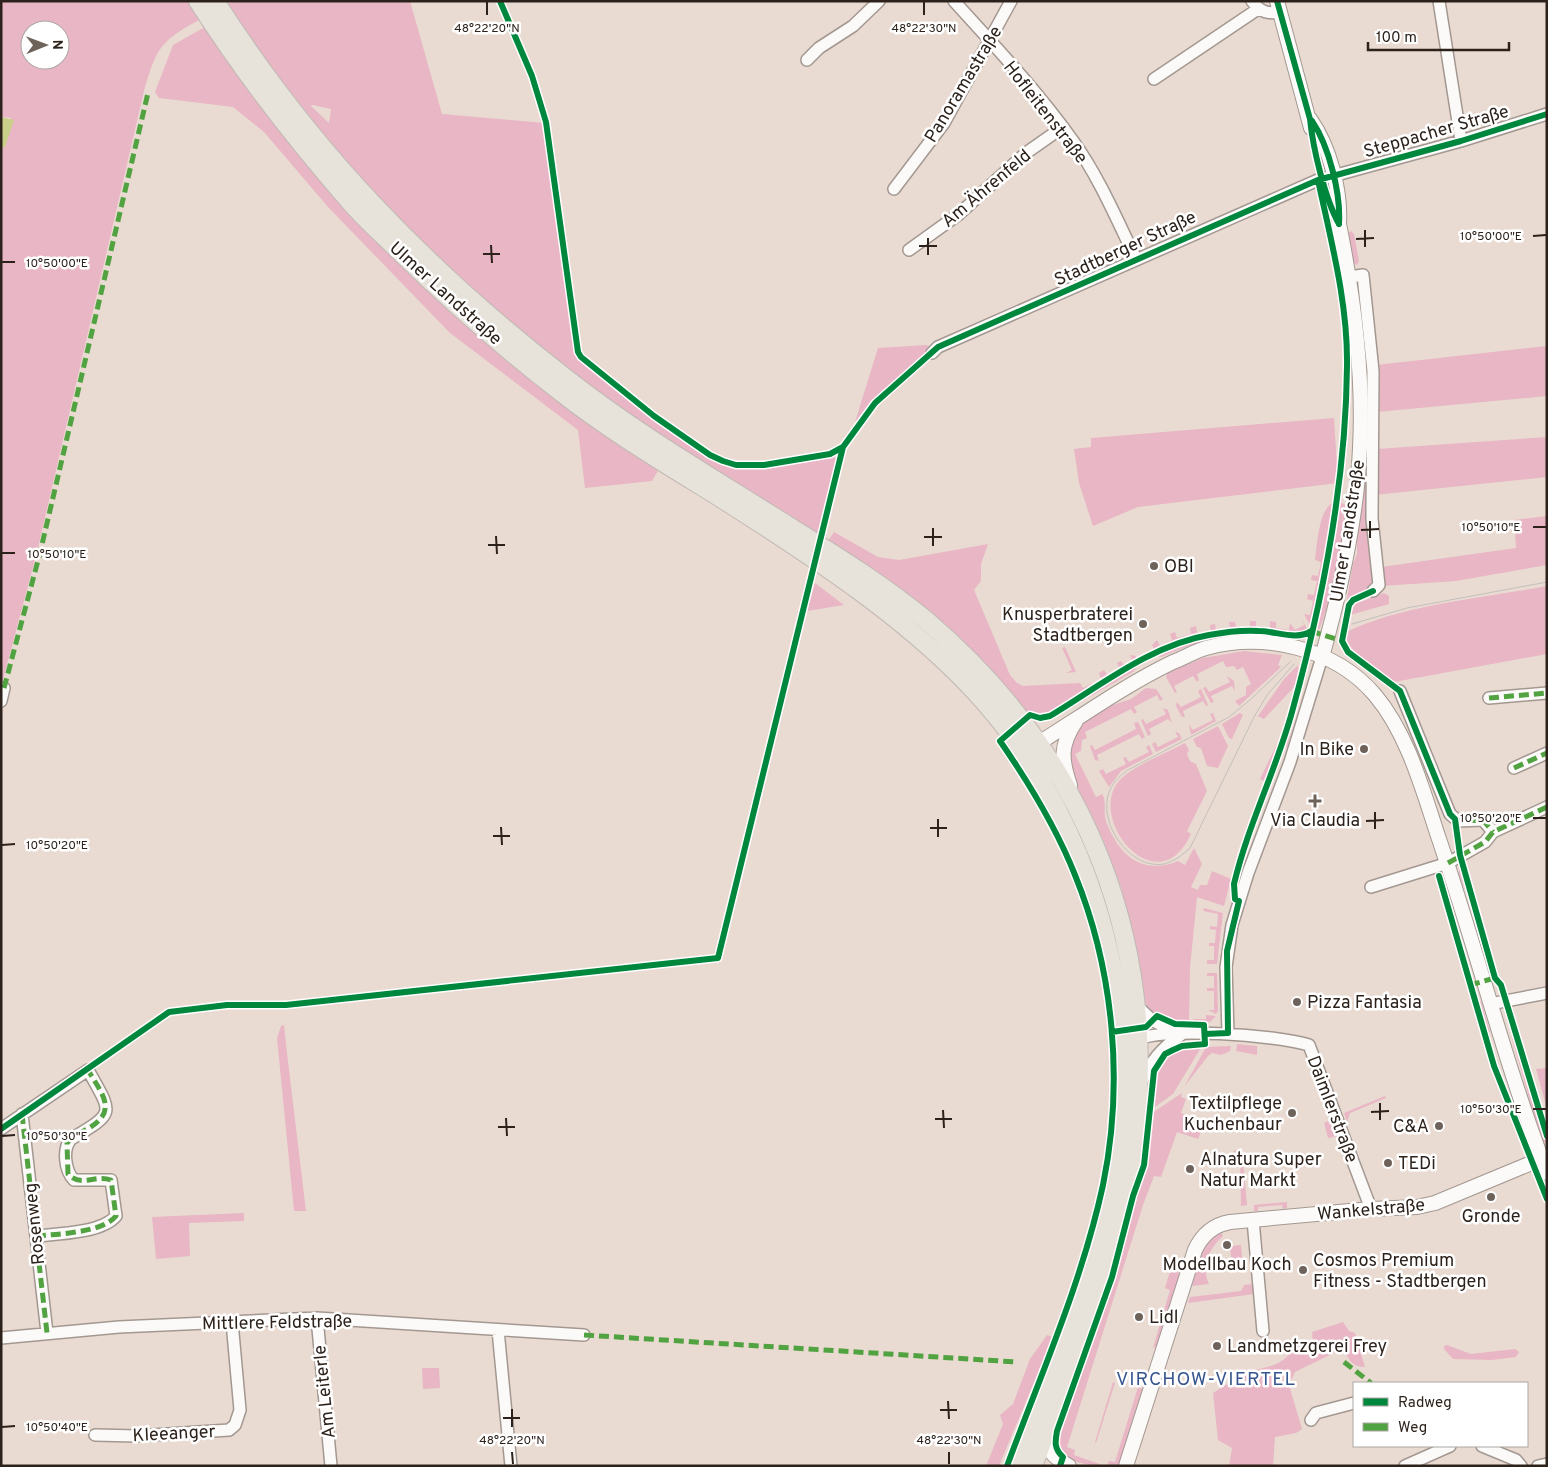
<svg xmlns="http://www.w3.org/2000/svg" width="1548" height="1467" font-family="Overpass,sans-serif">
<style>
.green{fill:#e8b6c4;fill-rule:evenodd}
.water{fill:#c9cf88}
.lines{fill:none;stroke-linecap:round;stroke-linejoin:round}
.minor-casing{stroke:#a39891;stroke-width:14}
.tertiary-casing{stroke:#a39891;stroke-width:16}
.primary-casing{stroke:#c1bab5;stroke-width:20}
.minor{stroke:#fcfaf8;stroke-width:11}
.tertiary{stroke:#fcfaf8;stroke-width:14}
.primary{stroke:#e7e2da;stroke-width:18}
.tram{stroke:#c3bfbc;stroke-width:1}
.quiet{stroke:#51a240;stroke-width:5;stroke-dasharray:10 5;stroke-linecap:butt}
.cycleway-casing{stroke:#fff;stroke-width:9}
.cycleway{stroke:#00873e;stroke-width:6}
.ticks{fill:none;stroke:#2c221b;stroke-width:2}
.poi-dot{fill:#6e635b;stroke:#fff;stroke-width:2}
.labels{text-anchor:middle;stroke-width:5;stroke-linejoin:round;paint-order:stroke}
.street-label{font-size:18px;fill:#2c221b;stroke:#fff}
.poi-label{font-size:18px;fill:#2c221b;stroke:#fff;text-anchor:start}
.neighbourhood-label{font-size:19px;letter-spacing:1px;fill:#37568f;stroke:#fff}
.ticks-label{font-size:12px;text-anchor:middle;fill:#2c221b;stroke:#fff;stroke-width:5;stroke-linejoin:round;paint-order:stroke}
</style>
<rect width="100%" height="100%" fill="#eadbd2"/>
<!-- green -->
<path class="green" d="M 1,1 L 189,1 L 199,20 C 159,42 157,48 144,91 L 37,552 L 1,687 L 1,148 L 5,147 L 11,118 L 1,117 ZM 30,30 L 60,30 L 60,60 L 30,60 Z
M 233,1 L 410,1 L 442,114 L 545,123 L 550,145 L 557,214 L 578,357 L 645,410 L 710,458 C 748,475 788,464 826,456 L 836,458 L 837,463 L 819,534 L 728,481 L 627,416 L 493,314 L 333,154 L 226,5 ZM 312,105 L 331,109 L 329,123 L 311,106 Z
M 205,27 L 349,212 L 452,312 L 563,403 L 659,469 L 652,481 L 585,488 L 578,430 L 450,333 L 328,207 L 264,132 L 233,107 L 159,98 L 155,92 L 173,45 Z
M 1351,231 L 1354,234 L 1359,261 L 1357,265 L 1353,263 L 1348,233 Z
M 1358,286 L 1367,349 L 1375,585 C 1366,595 1354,594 1346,604 L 1353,564 L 1357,554 L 1357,539 L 1362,497 Z
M 926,345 L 930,347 L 930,353 L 874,401 L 855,422 L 878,348 Z
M 1547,346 L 1547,396 L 1377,412 L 1376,365 Z
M 1334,418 L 1338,483 L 1138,507 L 1093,526 L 1079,483 L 1074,449 L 1091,447 L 1091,438 Z
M 1547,437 L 1547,477 L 1374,495 L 1377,449 Z
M 1338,502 C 1342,503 1346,504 1347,508 C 1352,524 1327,613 1319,630 L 1315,627 L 1330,562 Z
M 1334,503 L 1321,586 L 1310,625 L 1304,614 L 1310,615 L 1313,601 L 1307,599 L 1308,594 L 1314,595 L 1317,581 L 1311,580 L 1312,575 L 1318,576 L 1321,562 L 1315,560 C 1317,546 1319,506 1334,503 Z
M 1547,516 L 1547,565 L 1456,581 L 1382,586 L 1381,567 L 1516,548 L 1514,520 Z
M 834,532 L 878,557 L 899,560 L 988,544 L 981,564 L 981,581 L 974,590 L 1010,675 L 1017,683 L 1023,686 L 1080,683 L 1083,688 L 1101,679 L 1099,673 L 1104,670 L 1108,676 L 1120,669 L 1117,663 L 1121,661 L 1125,666 L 1133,661 L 1130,655 L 1136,656 L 1137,662 L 1048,715 L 1039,716 L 1028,711 L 1025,714 L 828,541 Z
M 815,583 L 844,605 L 807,611 Z
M 1547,586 L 1547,654 L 1394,682 L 1368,665 L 1347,643 L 1346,632 C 1405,604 1483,598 1547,586 Z
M 1384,593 L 1389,596 L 1389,604 L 1350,615 L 1355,604 Z
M 1301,619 L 1308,630 C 1297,638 1279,631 1267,630 C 1228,627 1189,634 1155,651 L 1152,645 L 1157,640 L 1160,646 L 1172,640 L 1170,634 L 1175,632 L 1177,638 L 1191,634 L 1190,628 L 1196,626 L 1197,633 L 1211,631 L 1210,625 L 1215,624 L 1216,631 L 1230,629 L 1229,622 L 1235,622 L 1236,628 L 1250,627 L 1250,621 L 1256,621 L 1256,628 L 1270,628 L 1270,621 L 1276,622 L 1276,628 L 1289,630 L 1290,623 L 1295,630 L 1304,625 Z
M 1259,633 L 1305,639 C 1290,641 1271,635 1255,634 C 1222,633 1191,644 1161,657 L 1156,656 C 1179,637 1229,633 1259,633 Z
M 1065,647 L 1076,672 L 1066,673 L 1072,670 L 1062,648 Z
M 1244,651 L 1282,655 L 1278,665 L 1281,667 L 1239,706 L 1235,701 L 1246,695 L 1246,687 L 1251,684 L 1243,667 L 1237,670 L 1234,666 L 1226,667 L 1223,661 L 1197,674 L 1199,680 L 1197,682 L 1193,676 L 1174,686 L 1177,692 L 1175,693 L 1166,677 L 1167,673 L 1203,658 Z
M 1139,665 L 1133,672 L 1051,719 L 1038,722 L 1029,718 L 1043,720 L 1054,716 Z
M 1298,665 L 1299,675 L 1296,685 L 1264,719 L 1258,716 L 1284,679 Z
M 1227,676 L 1234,681 L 1235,691 L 1232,686 L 1211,696 L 1214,702 L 1211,703 L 1203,688 L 1206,687 L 1209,692 L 1230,682 Z
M 1146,688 L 1156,689 L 1163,699 L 1160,701 L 1157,695 L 1134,707 L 1137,712 L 1134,714 L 1131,709 L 1085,732 L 1087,738 L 1082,740 L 1081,751 L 1075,754 L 1096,797 L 1102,794 C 1107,801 1103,812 1106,821 C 1118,854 1141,876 1178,861 L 1185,865 L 1194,848 L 1202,864 L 1191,887 L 1198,890 L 1200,885 L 1207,885 L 1212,871 L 1231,879 L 1224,906 L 1197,897 L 1190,968 L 1189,1022 L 1172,1022 L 1153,1014 L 1142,998 L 1121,887 L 1103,840 L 1070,773 L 1068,752 L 1077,730 L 1085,722 L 1101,709 L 1131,699 Z
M 1201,689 L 1208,705 L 1206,706 L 1203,701 L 1183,711 L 1185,717 L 1182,717 L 1176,706 L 1177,702 L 1181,707 L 1201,697 L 1198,691 Z
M 1298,704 L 1287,747 L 1283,748 L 1296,709 L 1295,707 Z
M 1163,708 L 1168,710 L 1172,723 L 1168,719 L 1149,729 L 1151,734 L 1148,736 L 1141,720 L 1143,719 L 1146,724 L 1166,714 Z
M 1213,713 L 1216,721 L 1191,735 L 1189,725 L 1193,730 L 1213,720 L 1210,714 Z
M 1240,713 L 1243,715 L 1232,739 L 1229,738 L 1222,724 Z
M 1138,722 L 1145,737 L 1142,739 L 1139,734 L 1097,755 L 1099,761 L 1095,760 L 1090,746 L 1092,745 L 1095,750 L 1136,729 L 1134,723 Z
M 1218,726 L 1228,746 L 1218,768 L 1207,766 L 1201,748 L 1197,747 L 1193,739 Z
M 1175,732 L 1179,733 L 1182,739 L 1156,752 L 1152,744 L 1155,742 L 1158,747 L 1178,737 Z
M 1283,732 L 1283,733 L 1266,782 L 1260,779 Z
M 1185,743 L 1189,750 L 1187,754 L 1190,761 L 1196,764 L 1207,791 L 1187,831 L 1191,834 C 1158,906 1086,820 1119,781 C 1132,766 1167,753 1185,743 Z
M 1149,745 L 1153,754 L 1121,771 L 1109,787 L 1099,771 L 1103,769 L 1106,774 L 1126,764 L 1123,758 L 1126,757 L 1129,762 L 1149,752 L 1146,747 Z
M 1459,864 L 1473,906 L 1472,907 L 1459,875 Z
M 1204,908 L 1223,913 L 1217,964 L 1207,964 L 1207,960 L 1214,960 L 1214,946 L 1209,946 L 1209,943 L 1215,943 L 1216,930 L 1210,929 L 1210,926 L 1217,927 L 1218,914 L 1203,911 Z
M 1207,973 L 1217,973 L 1218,1011 L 1216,1014 L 1208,1010 L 1214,1010 L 1214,991 L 1207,991 L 1207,988 L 1214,988 L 1214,976 L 1207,976 Z
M 1481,1001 L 1490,1032 L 1486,1034 L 1477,1002 Z
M 1206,1015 L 1216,1016 L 1210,1022 L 1193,1023 L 1193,1019 L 1206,1019 Z
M 284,1025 L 287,1053 L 306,1211 L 294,1211 L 277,1038 L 281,1026 Z
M 1511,1035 L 1516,1043 L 1546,1142 L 1542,1143 Z
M 1237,1044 L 1257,1046 L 1257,1055 L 1236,1051 Z
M 1202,1046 L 1173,1094 L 1152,1109 C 1154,1067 1154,1049 1202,1046 Z
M 1231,1046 L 1230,1051 L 1221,1055 L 1212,1053 L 1208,1056 L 1184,1087 L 1206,1047 Z
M 1547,1068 L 1547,1109 L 1536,1069 Z
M 1182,1093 L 1181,1097 L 1186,1099 L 1181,1113 L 1185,1115 L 1183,1122 L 1202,1129 L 1198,1139 L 1177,1132 L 1161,1177 L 1154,1176 L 1143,1205 L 1067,1447 L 1075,1450 L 1074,1455 L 1105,1466 C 1087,1466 1052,1460 1057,1435 L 1119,1260 L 1147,1162 L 1152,1113 Z
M 1385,1096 L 1386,1098 L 1350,1113 L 1347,1122 L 1344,1113 Z
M 1514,1110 L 1528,1139 L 1528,1147 L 1513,1111 Z
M 1330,1120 L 1337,1136 L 1328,1138 L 1324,1123 Z
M 1236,1150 L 1242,1150 L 1247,1205 L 1241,1206 L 1240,1153 L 1233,1152 Z
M 1287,1202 L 1287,1208 L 1283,1209 L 1282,1205 L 1258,1207 L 1258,1211 L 1254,1211 L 1254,1205 Z
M 244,1213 L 244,1221 L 189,1223 L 190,1256 L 156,1259 L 152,1217 Z
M 1221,1232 L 1223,1236 C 1210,1248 1200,1265 1209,1284 L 1192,1286 C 1198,1265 1201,1244 1221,1232 Z
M 1241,1245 L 1243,1266 L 1232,1267 L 1230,1246 Z
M 1171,1268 L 1178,1272 L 1179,1276 L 1157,1346 L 1153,1348 L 1170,1290 L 1165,1288 Z
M 1253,1284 L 1254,1294 L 1188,1303 L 1190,1297 L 1241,1291 L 1244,1285 Z
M 1343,1322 L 1349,1331 L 1355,1333 L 1365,1367 C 1354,1367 1350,1362 1345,1352 L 1340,1350 L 1295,1372 L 1289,1385 L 1302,1429 L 1296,1433 L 1275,1437 L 1273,1466 L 1229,1466 L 1232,1448 L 1218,1440 L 1213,1393 L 1235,1379 L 1235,1373 C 1252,1370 1290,1368 1292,1345 L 1313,1343 L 1312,1332 Z
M 1047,1335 L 1053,1337 L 999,1466 L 986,1466 L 1003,1424 L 1000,1415 L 1013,1404 L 1030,1359 Z
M 1447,1345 L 1471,1354 L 1515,1349 L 1519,1352 L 1516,1357 L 1492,1360 L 1453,1359 L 1444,1349 L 1444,1346 Z
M 422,1368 L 439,1368 L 440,1388 L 423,1389 Z
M 1113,1382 L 1115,1383 L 1096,1443 L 1095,1442 Z
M 1138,1387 L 1143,1389 L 1143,1391 L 1121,1460 L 1118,1466 L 1107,1466 L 1109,1461 L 1115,1462 Z"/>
<!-- water -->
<path class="water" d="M 1,117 L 14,120 L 5,147 L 1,148 Z"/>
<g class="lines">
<defs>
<path id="minor" d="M 954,1 C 995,46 1038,92 1073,141 C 1099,177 1117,220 1136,259
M 1252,1 C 1260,12 1267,14 1280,12
M 1439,1 L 1461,141
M 807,60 L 819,48 L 853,26 L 879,1
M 1154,79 L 1258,9
M 894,189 L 944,123 L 1011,1
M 909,250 L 959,214 L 1026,153 L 1063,127
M 1349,277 L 1363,275 L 1373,371 L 1372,519 L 1379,585 L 1373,591
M 932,353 L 938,347 L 1318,180 L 1461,141 L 1547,114
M 1400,691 L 1450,814 L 1458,821 L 1483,820 L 1493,832
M 1489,698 L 1547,693
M 1,701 L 4,688
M 1514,768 L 1547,753
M 1371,887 L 1448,863 L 1485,842 L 1493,832 L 1547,807
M 1135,1004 L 1153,1021 L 1177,1032
M 1490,1004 L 1547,993
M 1228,1033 L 1226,967 L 1232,925 L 1248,873 L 1290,762 L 1322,657
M 1133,1041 C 1163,1026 1275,1035 1309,1045 L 1371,1209
M 1141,1083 C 1151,1061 1161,1048 1181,1035
M 22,1114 L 47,1333
M 1,1129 L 88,1070 C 113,1115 116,1112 71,1139 C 62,1149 65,1171 74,1180 L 111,1180 L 116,1216 C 102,1233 57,1234 36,1236
M 1253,1220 L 1263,1331
M 317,1318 L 331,1466
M 498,1330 L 511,1466
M 1,1338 L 119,1327 L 317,1318 L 584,1335
M 1311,1420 L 1316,1413 L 1354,1403
M 95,1435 L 137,1436 L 229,1430 L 235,1425 L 240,1410 L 232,1322
M 1482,1446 L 1516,1460 L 1521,1466
M 1405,1466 L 1450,1446
M 1538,1466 L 1547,1464"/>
<path id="tertiary" d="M 1277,1 L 1311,128
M 1310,119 C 1330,147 1341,191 1339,224 C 1354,298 1364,373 1360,448 C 1357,518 1341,589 1322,657
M 1031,748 C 1078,719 1123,686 1173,662 C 1184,658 1195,651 1206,648 C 1264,632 1335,648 1375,695 C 1408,734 1423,791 1439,839 C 1477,950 1505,1064 1547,1173
M 1070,785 C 1061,759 1060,745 1076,721
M 1045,1433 C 1049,1453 1052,1456 1069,1466
M 1126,1466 L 1195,1250 C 1202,1235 1213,1225 1230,1222 L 1371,1209 L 1417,1207 L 1435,1203 L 1541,1159"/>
<path id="primary" d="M 198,1 C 244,73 296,140 352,204 C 366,220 383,235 398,250 C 450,301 504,348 562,393 C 613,433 671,467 727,502 C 815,558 918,625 986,704 C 1031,756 1066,819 1089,883 C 1116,960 1128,1043 1120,1124 C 1109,1243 1058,1355 1017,1466
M 215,1 C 311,151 426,270 567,379 C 638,435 718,481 795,530 C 840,558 886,587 927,621 C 1086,757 1161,943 1133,1151 C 1118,1260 1072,1364 1033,1466"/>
</defs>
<!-- minor casing -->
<use href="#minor" class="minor-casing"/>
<!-- tertiary casing -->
<use href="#tertiary" class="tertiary-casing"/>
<!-- primary casing -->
<use href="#primary" class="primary-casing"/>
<!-- minor -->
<use href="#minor" class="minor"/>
<!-- tertiary -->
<use href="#tertiary" class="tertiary"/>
<!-- primary -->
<use href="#primary" class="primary"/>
<!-- tram -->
<path class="tram" d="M 1352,624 L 1407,608 L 1547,582
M 1291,661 L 1250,700 L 1229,717 L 1128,770 C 1120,776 1114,781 1110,790 C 1096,821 1129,870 1164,864 C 1175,861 1182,855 1190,848 L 1254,717 L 1267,695 L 1294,664"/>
<!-- quiet -->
<path class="quiet" d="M 1311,631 L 1342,641
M 4,688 L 40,553 L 148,93
M 1489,698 L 1547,693
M 1514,768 L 1547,753
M 1453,817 L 1461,821 L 1483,820 L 1493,832
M 1448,863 L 1485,842 L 1493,832 L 1547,807
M 1470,985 L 1495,978
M 22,1114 L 47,1333
M 36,1236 C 57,1234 102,1233 116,1216 L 111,1180 C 95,1174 82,1188 68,1174 L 67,1143 C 73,1136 82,1132 89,1128 C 119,1110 101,1093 88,1070 L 91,1067
M 584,1335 L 1017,1362
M 1344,1362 L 1371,1383"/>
<defs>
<path id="cycleway" d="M 500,1 L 532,76 L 546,122 L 578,352 L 581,357 L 654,416 L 710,455 L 723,461 L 736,465 L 764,465 L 830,454 L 843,447
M 1277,1 L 1310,119 C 1313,149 1325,199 1339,224
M 1312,121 C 1329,146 1341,194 1339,224
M 1373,591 L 1353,600 L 1349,605 L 1342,641 L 1348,652 L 1400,691 L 1450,814 L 1455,819 L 1460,855 L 1495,978 L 1501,985 L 1547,1136
M 1439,876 L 1494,1066 L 1547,1199
M 1205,1034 L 1228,1033 L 1227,951 L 1239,901 L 1235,899 L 1234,884 C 1248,825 1276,770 1292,712 C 1323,600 1346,483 1347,366 C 1348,303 1331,241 1318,180
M 1,1129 L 169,1012 L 227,1005 L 286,1005 L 718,958 L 843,447 L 875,403 L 938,347 L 1318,180 L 1461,141 L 1547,114
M 1007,1466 C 1041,1374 1082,1282 1103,1185 C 1124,1083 1114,971 1075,875 C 1056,827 1029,783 1000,741 L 1030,715 L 1040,718 L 1050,716 C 1100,686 1151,645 1209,635 C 1225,632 1243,630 1259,631 C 1275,631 1298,641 1311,631
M 1060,1466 L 1063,1457 C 1054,1449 1055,1442 1057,1431 L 1112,1277 L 1133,1196 L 1144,1165 L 1154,1071 L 1165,1054 L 1173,1050 L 1182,1046 L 1205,1044 L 1204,1025 L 1175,1024 L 1157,1016 L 1146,1027 L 1112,1032"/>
</defs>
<!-- cycleway casing -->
<use href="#cycleway" class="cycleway-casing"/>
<!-- cycleway -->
<use href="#cycleway" class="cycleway"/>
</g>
<!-- ticks -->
<path class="ticks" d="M 487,2 L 487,15M 924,2 L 924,15M 1365,230 L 1365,247M 1533,236 L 1546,235M 928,238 L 928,255M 1356,239 L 1374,238M 491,245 L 492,263M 919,246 L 937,246M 483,254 L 500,254M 2,262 L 15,262M 1370,521 L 1370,538M 1533,527 L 1546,527M 933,528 L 933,546M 1361,530 L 1379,529M 496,536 L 497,554M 924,537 L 942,537M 488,545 L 505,545M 2,553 L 15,553M 1375,812 L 1375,829M 1533,818 L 1546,818M 938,819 L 938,837M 1366,821 L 1384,820M 501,827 L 502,845M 930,828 L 947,828M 493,836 L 510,836M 2,845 L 15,844M 1380,1103 L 1380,1120M 1533,1109 L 1546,1109M 943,1110 L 944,1128M 1371,1112 L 1389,1111M 506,1118 L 507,1136M 935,1119 L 952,1119M 498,1127 L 515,1127M 2,1136 L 15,1135M 948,1401 L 949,1419M 512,1409 L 512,1427M 940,1410 L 957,1410M 503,1418 L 520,1418M 2,1427 L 15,1426M 512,1452 L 513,1464M 949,1452 L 949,1464"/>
<!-- markers -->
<g class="poi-dot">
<circle cx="1154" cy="566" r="5"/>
<circle cx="1143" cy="624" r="5"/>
<circle cx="1364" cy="749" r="5"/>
<path d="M1312.5 793.5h5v5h5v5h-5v5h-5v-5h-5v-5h5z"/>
<circle cx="1297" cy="1002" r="5"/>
<circle cx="1292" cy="1113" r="5"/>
<circle cx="1439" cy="1126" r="5"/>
<circle cx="1388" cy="1163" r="5"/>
<circle cx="1190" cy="1169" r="5"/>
<circle cx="1491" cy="1197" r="5"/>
<circle cx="1227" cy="1245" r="5"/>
<circle cx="1303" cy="1270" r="5"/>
<circle cx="1139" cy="1317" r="5"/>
<circle cx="1217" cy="1346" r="5"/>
</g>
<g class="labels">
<!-- street labels -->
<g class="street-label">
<text transform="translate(963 84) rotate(-59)" y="6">Panoramastraße</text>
<text transform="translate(1046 112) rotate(52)" y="6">Hofleitenstraße</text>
<text transform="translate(1436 131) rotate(-16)" y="6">Steppacher Straße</text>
<text transform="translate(986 188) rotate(-40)" y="6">Am Ährenfeld</text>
<text transform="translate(1125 248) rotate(-25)" y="6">Stadtberger Straße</text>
<text transform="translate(446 293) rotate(42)" y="6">Ulmer Landstraße</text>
<text transform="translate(1347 531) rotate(-81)" y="6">Ulmer Landstraße</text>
<text transform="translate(1333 1109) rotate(69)" y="6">Daimlerstraße</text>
<text transform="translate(1371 1209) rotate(-5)" y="6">Wankelstraße</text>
<text transform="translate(34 1224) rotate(-96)" y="6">Rosenweg</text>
<text transform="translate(277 1322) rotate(-1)" y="6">Mittlere Feldstraße</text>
<text transform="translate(324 1392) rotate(-96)" y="6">Am Leiterle</text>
<text transform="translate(174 1433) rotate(-3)" y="6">Kleeanger</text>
</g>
<!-- poi labels -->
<g class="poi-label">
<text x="1164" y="572">OBI</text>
<text x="1133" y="620" text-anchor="end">Knusperbraterei<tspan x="1133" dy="21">Stadtbergen</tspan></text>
<text x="1354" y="755" text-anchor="end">In Bike</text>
<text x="1315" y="826" text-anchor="middle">Via Claudia</text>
<text x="1307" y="1008">Pizza Fantasia</text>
<text x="1282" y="1109" text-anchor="end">Textilpflege<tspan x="1282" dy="21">Kuchenbaur</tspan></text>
<text x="1429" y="1132" text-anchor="end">C&amp;A</text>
<text x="1200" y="1165">Alnatura Super<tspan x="1200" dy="21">Natur Markt</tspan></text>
<text x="1398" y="1169">TEDi</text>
<text x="1491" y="1222" text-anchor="middle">Gronde</text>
<text x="1313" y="1266">Cosmos Premium<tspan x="1313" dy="21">Fitness - Stadtbergen</tspan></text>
<text x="1227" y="1270" text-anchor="middle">Modellbau Koch</text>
<text x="1149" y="1323">Lidl</text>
<text x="1227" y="1352">Landmetzgerei Frey</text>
</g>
<!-- neighbourhood labels -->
<g class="neighbourhood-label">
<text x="1206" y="1385">VIRCHOW-VIERTEL</text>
</g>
</g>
<g class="ticks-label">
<text x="487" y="32">48°22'20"N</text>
<text x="924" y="32">48°22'30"N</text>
<text x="1491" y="240">10°50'00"E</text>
<text x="57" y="267">10°50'00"E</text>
<text x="1491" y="531">10°50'10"E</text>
<text x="57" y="558">10°50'10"E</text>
<text x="1491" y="822">10°50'20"E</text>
<text x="57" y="849">10°50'20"E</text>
<text x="1491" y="1113">10°50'30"E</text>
<text x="57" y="1140">10°50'30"E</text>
<text x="57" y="1431">10°50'40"E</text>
<text x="512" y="1444">48°22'20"N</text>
<text x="949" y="1444">48°22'30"N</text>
</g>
<!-- border -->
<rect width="1548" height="1467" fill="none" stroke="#2c221b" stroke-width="5"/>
<!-- legend -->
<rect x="1353" y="1382" width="175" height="65" fill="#ffffff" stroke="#aba7a4"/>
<rect x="1363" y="1398" width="25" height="8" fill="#00873e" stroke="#aba7a4"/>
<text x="1398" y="1407" font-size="15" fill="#2c221b">Radweg</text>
<rect x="1363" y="1423" width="25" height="8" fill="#51a240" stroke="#aba7a4"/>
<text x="1398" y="1432" font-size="15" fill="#2c221b">Weg</text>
<!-- north arrow -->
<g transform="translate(45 45) rotate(89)"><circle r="24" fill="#ffffff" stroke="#aba7a4"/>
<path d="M0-4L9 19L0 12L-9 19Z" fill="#6e635b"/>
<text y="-8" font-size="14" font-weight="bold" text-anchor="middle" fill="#2c221b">N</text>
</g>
<!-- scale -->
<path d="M1368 42v8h141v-8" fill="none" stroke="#2c221b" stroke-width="2.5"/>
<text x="1376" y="42" font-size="15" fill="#2c221b" stroke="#ffffff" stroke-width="4" paint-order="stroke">100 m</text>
</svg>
